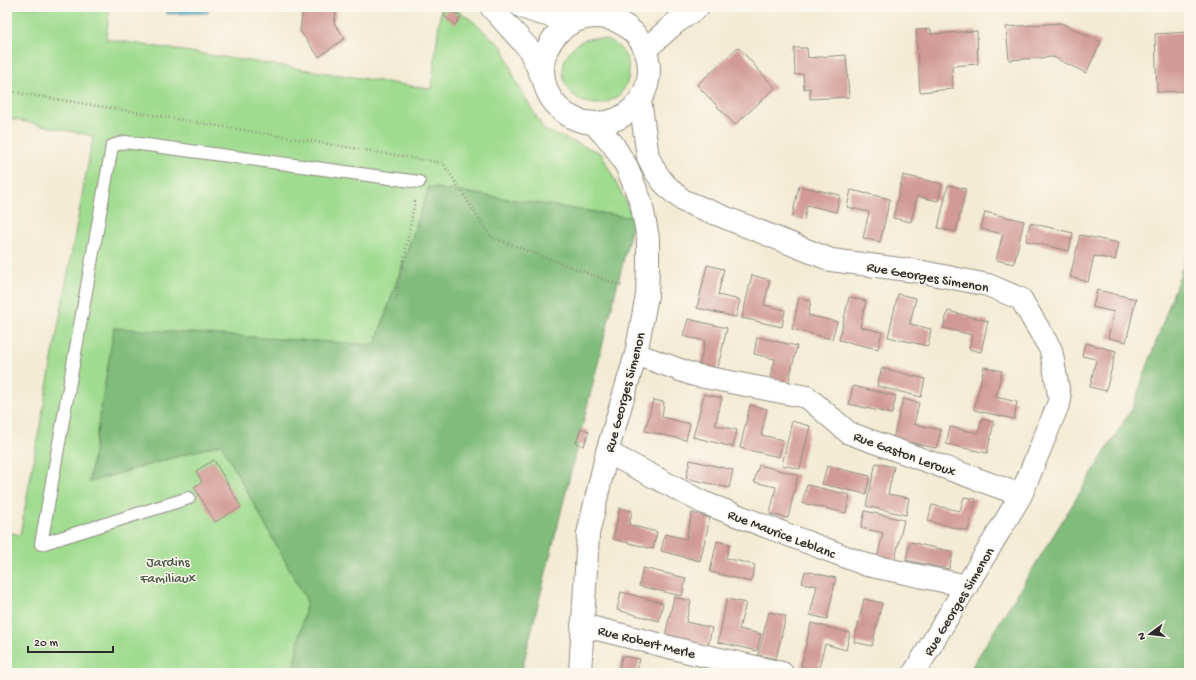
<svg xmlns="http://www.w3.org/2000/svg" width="1196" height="680" font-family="'Gochi Hand',sans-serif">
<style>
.green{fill:#a0dc90;stroke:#66845e}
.forest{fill:#80bc7a;stroke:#567452}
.water{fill:#50b2cf;stroke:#3e6e7d}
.building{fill:#d19a94}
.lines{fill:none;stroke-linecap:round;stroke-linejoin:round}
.lane-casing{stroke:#8f8b80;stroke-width:14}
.street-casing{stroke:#8f8b80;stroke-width:24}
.path{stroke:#8f8b80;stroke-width:2.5;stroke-dasharray:1 3;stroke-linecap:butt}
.lane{stroke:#fff;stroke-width:12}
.street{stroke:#fff;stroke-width:22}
.labels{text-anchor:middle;stroke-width:3;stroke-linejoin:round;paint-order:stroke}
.street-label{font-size:14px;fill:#2b2b2b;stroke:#fbf7ec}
.park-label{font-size:14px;fill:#485744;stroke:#fbf7ec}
</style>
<rect width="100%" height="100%" fill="#fbf7ec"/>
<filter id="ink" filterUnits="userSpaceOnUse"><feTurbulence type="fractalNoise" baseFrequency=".025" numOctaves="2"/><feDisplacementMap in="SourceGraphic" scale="8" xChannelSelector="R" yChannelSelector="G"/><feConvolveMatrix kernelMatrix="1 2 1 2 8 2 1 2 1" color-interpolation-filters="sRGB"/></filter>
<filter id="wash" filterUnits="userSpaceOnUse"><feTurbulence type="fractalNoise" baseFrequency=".012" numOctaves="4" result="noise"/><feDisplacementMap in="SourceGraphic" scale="16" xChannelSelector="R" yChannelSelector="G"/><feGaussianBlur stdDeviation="0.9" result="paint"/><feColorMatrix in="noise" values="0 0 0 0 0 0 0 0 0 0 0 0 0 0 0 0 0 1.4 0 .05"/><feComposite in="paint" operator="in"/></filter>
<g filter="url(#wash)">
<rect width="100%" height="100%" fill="#f3ebd4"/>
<!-- green -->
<path class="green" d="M 7,7 L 110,7 L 106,39 L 431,89 L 441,7 L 452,7 L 469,18 L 503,48 L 516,82 L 544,130 L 601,153 L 634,218 L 429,187 L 375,345 L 114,329 L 89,482 L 221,444 L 307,601 L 292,673 L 7,673 L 7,532 L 20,535 L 93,136 L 7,118 Z
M563 71a33 33 0 1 1 66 0a33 33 0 1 1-66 0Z"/>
<!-- forest -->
<path class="forest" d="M 429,187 L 634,218 L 521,673 L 292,673 L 307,601 L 221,444 L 89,482 L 114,328 L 375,345 Z
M 1189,249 L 1189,673 L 968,673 L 1133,407 Z"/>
<!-- water -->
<path class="water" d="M 166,7 L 208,7 L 208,13 L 167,14 Z"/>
<g id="blocks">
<!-- building -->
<path class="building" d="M 303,7 L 337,7 L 334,23 L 345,38 L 319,57 L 300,31 Z
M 448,8 L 461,17 L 455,25 L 443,15 Z
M 1061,23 L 1101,42 L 1086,73 L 1053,57 L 1009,60 L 1006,27 Z
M 931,29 L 931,34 L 977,31 L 978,64 L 952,66 L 953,89 L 920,92 L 916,30 Z
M 1189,32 L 1189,91 L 1157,92 L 1155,34 Z
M 738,47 L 775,88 L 735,125 L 697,85 Z
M 794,48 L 807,48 L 808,58 L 846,55 L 849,97 L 810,99 L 810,88 L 804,89 L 803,74 L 795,75 Z
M 903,175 L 942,184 L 938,201 L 917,196 L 911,222 L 893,218 Z
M 948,185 L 966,189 L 956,232 L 938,228 Z
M 799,186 L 840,195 L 836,212 L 807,205 L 804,220 L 792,217 Z
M 851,190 L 890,199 L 880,242 L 863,238 L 869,212 L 847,207 Z
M 985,212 L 1024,221 L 1014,264 L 996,260 L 1003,234 L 981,229 Z
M 1030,223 L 1073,233 L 1069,251 L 1026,241 Z
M 1080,235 L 1119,243 L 1115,260 L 1094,256 L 1088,282 L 1070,277 Z
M 707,265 L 724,269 L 718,295 L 740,300 L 736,317 L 697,308 Z
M 752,275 L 770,280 L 764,305 L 785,310 L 782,327 L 742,318 Z
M 1097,290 L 1136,299 L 1126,342 L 1108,338 L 1114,312 L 1093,307 Z
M 898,294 L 916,298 L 910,324 L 931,329 L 928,346 L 888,337 Z
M 849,297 L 866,301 L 860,327 L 882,332 L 878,349 L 839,340 Z
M 799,298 L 811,301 L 808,315 L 837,322 L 832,339 L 792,329 Z
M 948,311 L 988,321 L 981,352 L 969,349 L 972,335 L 943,328 Z
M 688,319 L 727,328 L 717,371 L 699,367 L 705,341 L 683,336 Z
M 757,337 L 797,346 L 787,389 L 769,385 L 775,359 L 754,354 Z
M 1085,343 L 1116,351 L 1106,391 L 1090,387 L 1096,359 L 1082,356 Z
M 984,367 L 1002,371 L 996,397 L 1017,402 L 1014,419 L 974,410 Z
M 882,368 L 925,379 L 921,397 L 877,386 Z
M 853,386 L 896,396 L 892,414 L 849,404 Z
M 704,394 L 722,398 L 715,425 L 737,430 L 733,447 L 693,437 Z
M 903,399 L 919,403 L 914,424 L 941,430 L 936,448 L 893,439 Z
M 653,400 L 664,402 L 662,417 L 690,424 L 686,440 L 645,431 Z
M 750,405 L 767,409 L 761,435 L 783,440 L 779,457 L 740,448 Z
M 982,419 L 994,422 L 987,453 L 946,444 L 950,427 L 978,433 Z
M 792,421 L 810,426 L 800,469 L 782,465 Z
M 581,428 L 589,431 L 584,446 L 576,443 Z
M 214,460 L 241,507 L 215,522 L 194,487 L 202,482 L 196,471 Z
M 690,460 L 733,470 L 729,488 L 686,478 Z
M 876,463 L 894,467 L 888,494 L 909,498 L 906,515 L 866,506 Z
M 759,465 L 798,475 L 788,518 L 770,514 L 776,487 L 754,482 Z
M 827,466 L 870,476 L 866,494 L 822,484 Z
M 807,485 L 850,495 L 846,513 L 802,503 Z
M 964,497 L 976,499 L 968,531 L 928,521 L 932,505 L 960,511 Z
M 620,508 L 632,511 L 629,525 L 657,532 L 653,549 L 613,539 Z
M 865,511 L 904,520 L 894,563 L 877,559 L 883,533 L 861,528 Z
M 692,513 L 710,518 L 700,561 L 661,551 L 665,534 L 686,539 Z
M 717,541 L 730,544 L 726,558 L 755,565 L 751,582 L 710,572 Z
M 910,542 L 953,552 L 949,569 L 906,560 Z
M 643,568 L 686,578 L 682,596 L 639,586 Z
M 805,571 L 836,578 L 827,619 L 810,615 L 817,586 L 802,583 Z
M 621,592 L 663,603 L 659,621 L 617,610 Z
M 674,597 L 691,601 L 686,622 L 712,628 L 708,646 L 665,636 Z
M 727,599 L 746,603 L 739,629 L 761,634 L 757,651 L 718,642 Z
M 864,599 L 882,603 L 872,646 L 854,642 Z
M 769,612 L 786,616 L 776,659 L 758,655 Z
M 811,623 L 850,633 L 846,650 L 825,644 L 818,671 L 801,666 Z
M 622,656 L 640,659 L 636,673 L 618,673 Z"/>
</g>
</g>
<g filter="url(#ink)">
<use href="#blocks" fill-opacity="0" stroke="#8f8b80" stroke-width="1"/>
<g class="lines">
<defs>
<path id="lane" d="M 189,498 L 41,544 L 112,146 L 125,142 L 419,182"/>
<path id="street" d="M 491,7 L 529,49 L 543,79
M 522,7 C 541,15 559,19 580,19
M543 70a53 53 0 1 1 106 0a53 53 0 1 1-106 0Z
M 645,50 L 674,24 L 698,7
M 640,100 L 648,157 L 655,171 L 663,182 L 673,192 L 684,201 L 831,260 L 923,272 L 988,285 L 1021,299 L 1051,350 L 1060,400 L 1021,495 L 914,673
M 636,354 L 694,375 L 807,397 L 849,433 L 1021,495
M 607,452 L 702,502 L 867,565 L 967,586
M 582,625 L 693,653 L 782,673
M 580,673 L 588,534 L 607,452 L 636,354 L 647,295 L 648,266 L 648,238 L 641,202 L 627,167 L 612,143 L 594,124"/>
</defs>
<!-- lane casing -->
<use href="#lane" class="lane-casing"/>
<!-- street casing -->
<use href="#street" class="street-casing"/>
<!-- path -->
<path class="path" d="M 7,91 L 443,163 L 491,237 L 622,286
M 396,300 L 415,201"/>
<!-- lane -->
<use href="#lane" class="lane"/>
<!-- street -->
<use href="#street" class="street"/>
</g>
</g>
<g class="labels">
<!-- street labels -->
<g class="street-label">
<text transform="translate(928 276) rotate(10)" y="5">Rue Georges Simenon</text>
<text transform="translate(624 392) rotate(-75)" y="5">Rue Georges Simenon</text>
<text transform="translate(905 453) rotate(20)" y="5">Rue Gaston Leroux</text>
<text transform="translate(782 533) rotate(21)" y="5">Rue Maurice Leblanc</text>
<text transform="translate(958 601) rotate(-59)" y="5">Rue Georges Simenon</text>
<text transform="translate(647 641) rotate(14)" y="5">Rue Robert Merle</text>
</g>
<!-- park labels -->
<g class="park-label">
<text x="168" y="566">Jardins<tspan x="168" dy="16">Familiaux</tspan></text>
</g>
</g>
<!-- margin -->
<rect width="1196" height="680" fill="none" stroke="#fbf7ec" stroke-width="24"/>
<!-- north arrow -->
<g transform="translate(1150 634) rotate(255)" stroke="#fbf7ec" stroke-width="3" paint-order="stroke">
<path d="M0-3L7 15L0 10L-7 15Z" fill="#2b2b2b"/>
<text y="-6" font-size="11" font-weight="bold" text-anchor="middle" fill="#2b2b2b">N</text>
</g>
<!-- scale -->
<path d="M28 646v6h85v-6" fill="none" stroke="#2b2b2b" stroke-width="2"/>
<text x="34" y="646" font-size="12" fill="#2b2b2b" stroke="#fbf7ec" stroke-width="3" paint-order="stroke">20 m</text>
</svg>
